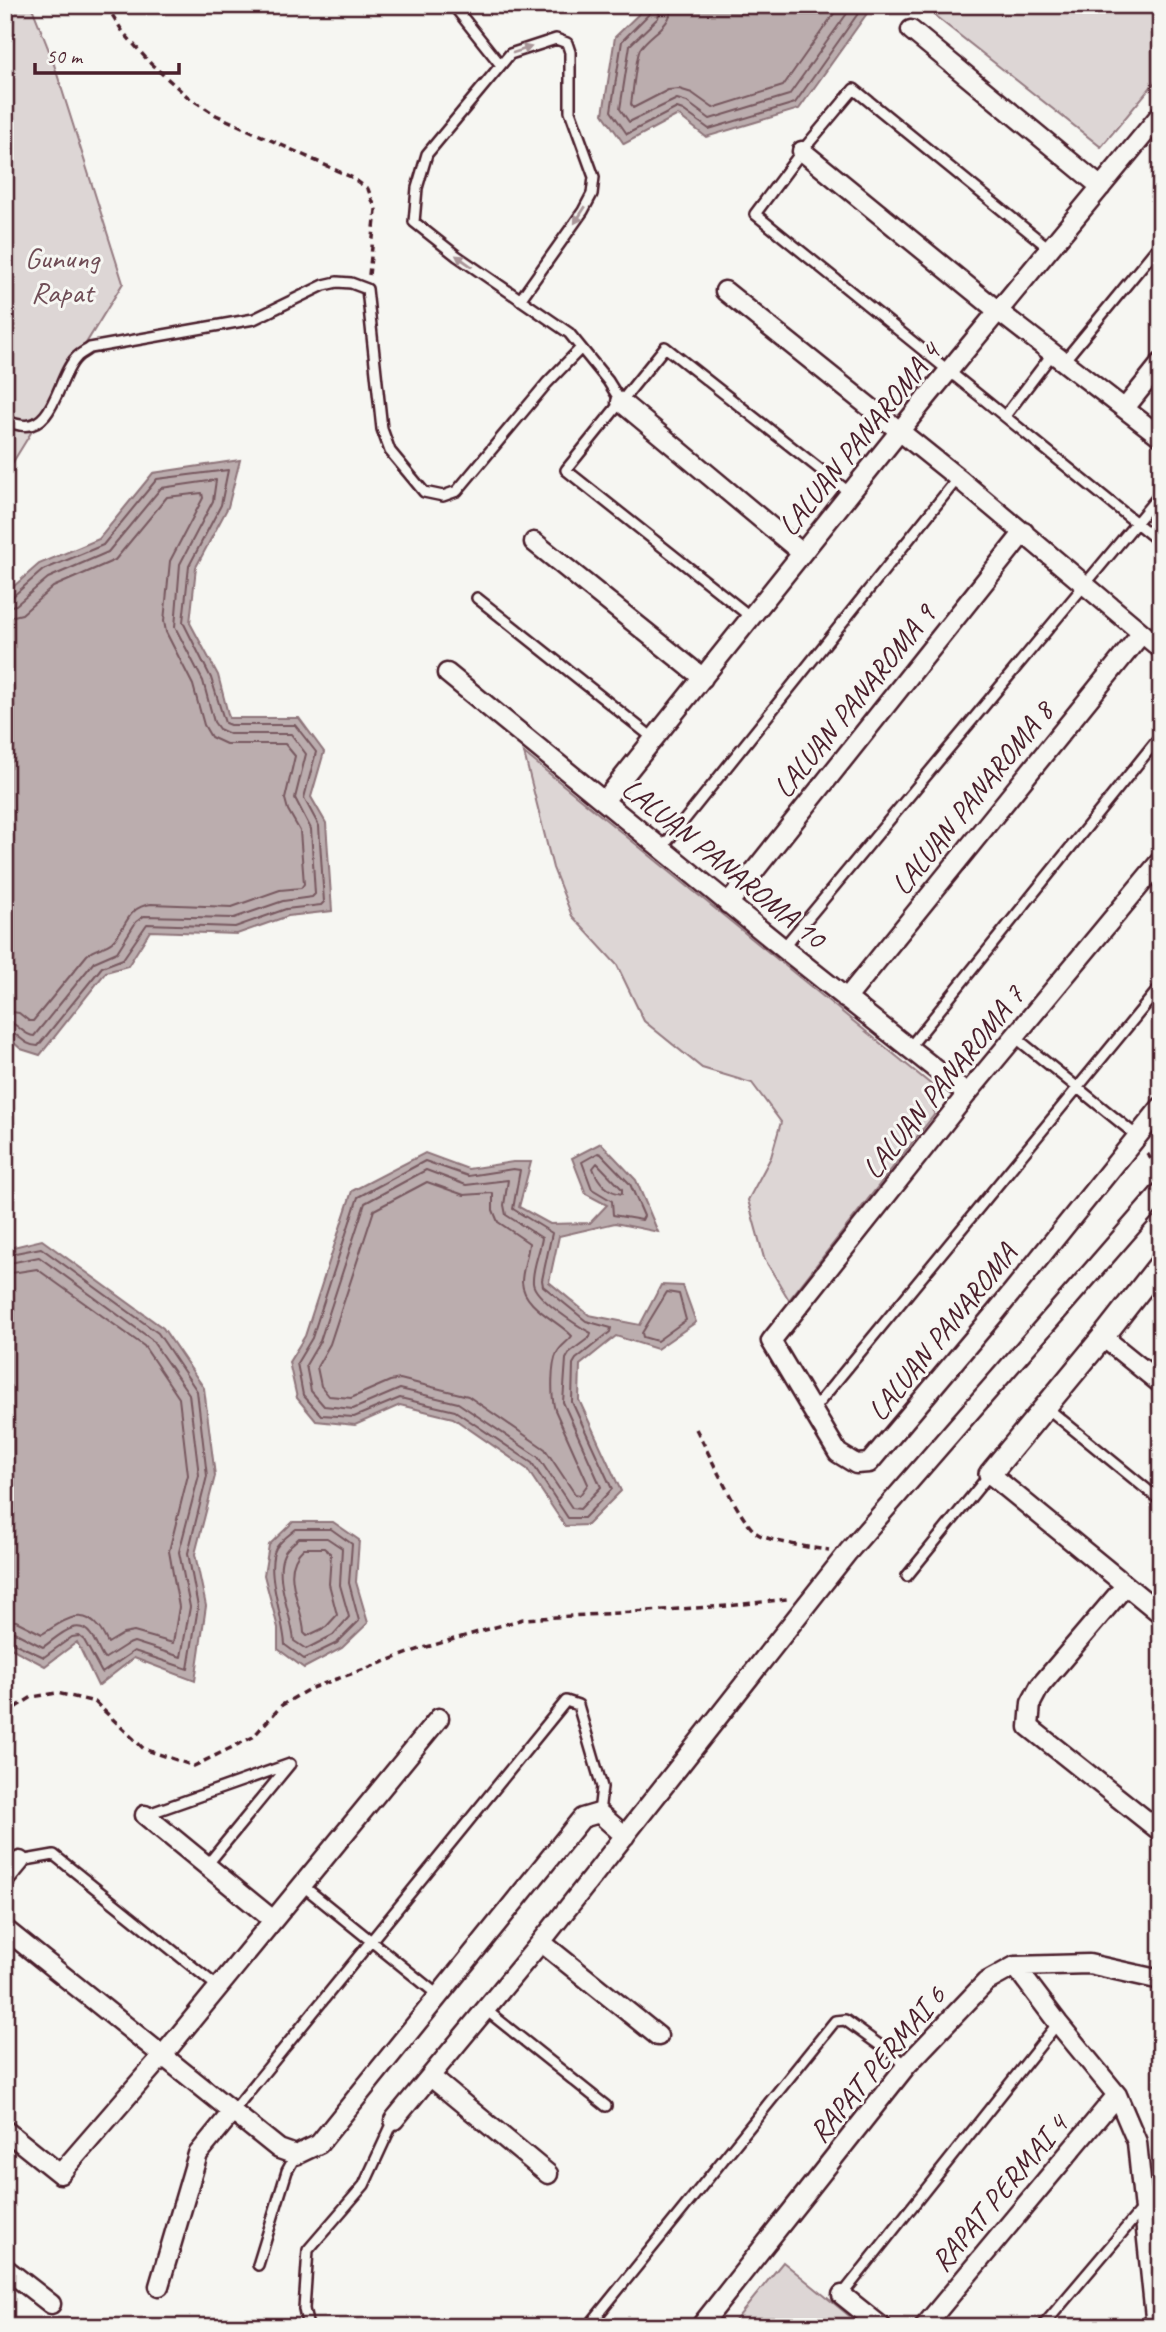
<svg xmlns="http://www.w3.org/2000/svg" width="1166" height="2332" font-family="Caveat,sans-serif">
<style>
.green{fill:#ddd6d5;stroke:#947a80;stroke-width:2}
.water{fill:#bbadae;stroke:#8e747a;stroke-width:2}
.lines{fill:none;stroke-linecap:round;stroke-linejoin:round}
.shore{stroke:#77585f;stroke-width:2}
.service-casing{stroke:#4a1f2b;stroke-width:14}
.minor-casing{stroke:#4a1f2b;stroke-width:23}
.tertiary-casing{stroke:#4a1f2b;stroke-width:26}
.path{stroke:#4a1f2b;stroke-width:3.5;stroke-dasharray:7 5;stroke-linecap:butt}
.service{stroke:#f6f6f2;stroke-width:9}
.minor{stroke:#f6f6f2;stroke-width:18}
.tertiary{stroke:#f6f6f2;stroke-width:21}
.oneway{fill:#a99598}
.labels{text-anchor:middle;stroke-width:6;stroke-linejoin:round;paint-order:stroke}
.park-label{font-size:30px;fill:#6f4d56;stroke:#f6f6f2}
.street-label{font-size:30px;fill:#4a1f2b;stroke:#f6f6f2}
</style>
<rect width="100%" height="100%" fill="#f6f6f2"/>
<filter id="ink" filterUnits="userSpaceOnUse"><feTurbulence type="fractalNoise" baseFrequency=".0143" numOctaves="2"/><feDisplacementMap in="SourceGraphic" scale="14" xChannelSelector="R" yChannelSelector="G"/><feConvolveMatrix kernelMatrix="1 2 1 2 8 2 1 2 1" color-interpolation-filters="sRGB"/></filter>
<g filter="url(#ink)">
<!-- green -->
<path class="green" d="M 5,5 L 31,5 L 52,58 L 123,283 L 5,475 Z
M 927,5 L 1161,5 L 1161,75 L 1101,147 L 925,8 Z
M 524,753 L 933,1086 L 934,1115 L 789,1300 L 764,1258 L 748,1200 L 771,1157 L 781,1122 L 752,1083 L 702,1068 L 644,1021 L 617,965 L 572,916 L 553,868 Z
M 783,2262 L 863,2327 L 730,2327 Z"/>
<!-- water -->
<path class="water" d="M 648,5 L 873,5 L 799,109 L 706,137 L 678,115 L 624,144 L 603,114 L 615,37 Z
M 240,460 L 228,507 L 196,567 L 190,623 L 218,675 L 229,718 L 299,718 L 324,752 L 311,797 L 326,823 L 332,911 L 288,916 L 237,934 L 150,931 L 128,966 L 106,972 L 40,1055 L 21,1049 L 5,1035 L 5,594 L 39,564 L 99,539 L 153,473 Z
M 601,1143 L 636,1180 L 658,1232 L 615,1223 L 559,1236 L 549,1282 L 589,1315 L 640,1325 L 661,1285 L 683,1286 L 696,1322 L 657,1349 L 616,1336 L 580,1365 L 579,1400 L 621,1491 L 587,1525 L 565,1526 L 527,1469 L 453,1418 L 400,1405 L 355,1425 L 316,1421 L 297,1398 L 289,1362 L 305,1336 L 352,1191 L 425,1153 L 468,1169 L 513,1162 L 531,1162 L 519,1207 L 550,1224 L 590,1223 L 607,1205 L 586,1194 L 572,1158 Z
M 42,1240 L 163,1328 L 204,1388 L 215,1476 L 195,1554 L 206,1606 L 195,1681 L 134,1658 L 98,1686 L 77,1642 L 45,1666 L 5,1645 L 5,1249 Z
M 293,1522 L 333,1522 L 359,1540 L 356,1582 L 368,1623 L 342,1648 L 304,1668 L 278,1649 L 278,1628 L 264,1575 L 269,1545 Z"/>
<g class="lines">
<!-- shore -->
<path class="shore" d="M 652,5 L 650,13 L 622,41 L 611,111 L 627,134 L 677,108 L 683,110 L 709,129 L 795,103 L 864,5
M 661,5 L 658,18 L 630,45 L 620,109 L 629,122 L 677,99 L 687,102 L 710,119 L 789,95 L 853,5
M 672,5 C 671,28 651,32 640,49 C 636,57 633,93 631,104 L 633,108 L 668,90 L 679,89 L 692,93 L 713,108 L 783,86 L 840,5
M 5,599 L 12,597 L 43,570 L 103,545 L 157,479 L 228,470 L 221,505 L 189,566 L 183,622 L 211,678 L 225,723 L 230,725 L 295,725 L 316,752 L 304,798 L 319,826 L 324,902 L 321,905 L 286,909 L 235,927 L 147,924 L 123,959 L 102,967 L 38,1046 C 21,1045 19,1032 5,1030
M 5,607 L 16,605 L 48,578 L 108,552 L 161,488 L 216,480 L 213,501 L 180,564 L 175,627 L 203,681 L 214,722 L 219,729 L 230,734 L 291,734 L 306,754 L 295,798 L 311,829 L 315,894 L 312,897 L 283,901 L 234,918 L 144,916 L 136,922 L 117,952 L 94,962 L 34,1036 C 23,1036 18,1022 5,1021
M 5,618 L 22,614 L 53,587 L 115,560 L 167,497 L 202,493 L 203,498 L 170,561 L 164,621 L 166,632 L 193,685 L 204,725 L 211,737 L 226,744 L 285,744 L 295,756 L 285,799 L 288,810 L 300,831 L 304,884 L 301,888 L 280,890 L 232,907 L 151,904 C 126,907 127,928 112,942 C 105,948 94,948 87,955 L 33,1021 L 29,1021 L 19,1013 L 5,1011
M 598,1153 L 601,1154 L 630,1184 L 644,1216 L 642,1220 L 613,1215 L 612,1201 L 592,1189 L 582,1162 Z
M 425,1161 L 468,1176 L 513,1169 L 520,1170 L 513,1209 L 552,1233 L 542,1280 L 543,1286 L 586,1321 L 611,1328 L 610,1332 L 576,1359 L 573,1364 L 572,1402 L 612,1489 L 584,1518 L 568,1518 L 532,1463 L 455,1411 L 400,1398 L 354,1417 L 321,1415 L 303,1395 L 297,1363 L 312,1338 L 358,1197 Z
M 597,1163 L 622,1189 L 622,1194 C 607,1192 598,1182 593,1168 Z
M 426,1170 L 466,1185 L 508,1180 L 504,1205 L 506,1215 L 542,1238 C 540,1252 532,1268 533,1283 C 534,1298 578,1326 591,1333 L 590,1337 L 570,1352 L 566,1359 L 563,1402 L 601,1487 L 580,1509 L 572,1508 L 538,1457 L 458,1403 L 400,1389 L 353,1409 L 324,1406 L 311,1391 L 306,1365 L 320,1341 L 365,1203 Z
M 427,1182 L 464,1195 L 493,1193 L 493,1210 L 498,1222 L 529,1243 C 528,1256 522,1269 522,1282 C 523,1307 557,1320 572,1336 C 568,1342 560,1346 557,1353 C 551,1364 551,1398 555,1410 L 588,1484 L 580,1495 L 575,1494 L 545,1449 L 468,1396 L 400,1379 L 390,1381 L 351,1398 L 329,1396 L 321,1386 L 317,1367 L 330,1344 L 374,1210 Z
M 5,1255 L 41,1248 L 158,1333 L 197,1391 L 207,1476 L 188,1553 L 198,1607 L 188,1669 L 134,1651 L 102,1673 L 84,1640 L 79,1636 L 72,1637 L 44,1657 L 5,1639
M 5,1264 L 39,1257 L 151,1339 L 189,1394 L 199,1475 L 179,1552 L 190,1607 L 181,1657 L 134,1642 L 126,1645 L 104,1659 C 99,1652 96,1642 91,1635 C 77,1615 56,1639 43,1647 L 14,1632 L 5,1630
M 5,1274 L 37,1269 L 144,1346 L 179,1398 L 188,1475 L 169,1551 L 179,1607 L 173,1643 L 134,1632 L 123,1634 L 108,1643 C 105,1638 103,1633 99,1628 C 81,1604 60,1624 42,1634 L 16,1621 L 5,1620
M 667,1292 L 679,1294 L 686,1320 L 657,1341 L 643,1337 L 642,1333 Z
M 331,1529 L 352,1544 L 349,1583 L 359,1621 L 337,1643 L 304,1659 L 285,1645 C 284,1619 264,1570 276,1548 C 280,1541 290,1534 296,1529 Z
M 299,1538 L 327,1538 L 342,1548 L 340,1585 L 349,1617 L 333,1635 L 306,1649 L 294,1641 C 292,1616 273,1576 284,1554 C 286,1548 295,1542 299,1538 Z
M 324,1548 L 331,1554 L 329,1584 L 337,1615 L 326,1627 L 307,1636 L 304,1633 C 303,1605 278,1571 304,1548 Z"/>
<defs>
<path id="service" d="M 453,5 L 500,64
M 1050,249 L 854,89 L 802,151 L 755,214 L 1161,543
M 520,300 L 583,211 L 592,194 L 594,177 L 570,111 L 570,52 L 567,43 L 556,39 L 510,54 L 427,154 L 417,188 L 414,222 L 457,256 L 569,333 L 608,381 L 621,402
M 1064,361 L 1161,243
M 1005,416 L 1053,353
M 5,419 C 10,423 14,424 20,425 C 54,432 58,376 76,358 C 79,354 86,351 90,348 L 254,319 L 324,285 L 337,282 L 351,283 L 367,289 L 382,429 L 390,451 L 424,492 L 443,496 L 457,491 L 547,383 L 581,348
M 477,598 L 653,738
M 752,618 L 566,470 L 665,347 L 850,493
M 662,848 L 958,478
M 783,948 L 1161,493
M 1015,1037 L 1137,1136
M 909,1048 L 1161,735
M 1046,1407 L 1161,1501
M 812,1411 L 1161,986
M 907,1576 L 989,1475
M 145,1815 L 290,1764
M 20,1861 L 54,1855 L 218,1987
M 207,1865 L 290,1764
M 302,1885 L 439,1996
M 486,2010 L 606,2106
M 233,2111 L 566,1701 L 578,1705 L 602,1787 L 599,1813
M 258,2265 L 287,2171 L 296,2155
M 842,2295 L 1058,2023
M 308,2327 L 304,2309 L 308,2250 L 364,2185 L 394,2120
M 588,2327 L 835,2021 L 845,2020 L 907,2065
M 1042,2327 L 1142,2209"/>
<path id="minor" d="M 911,30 L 1101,187
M 802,151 L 998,311 L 1161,437
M 725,291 L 958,478 L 1161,649
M 621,402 L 802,553
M 1125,408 L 1161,363
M 534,542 L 703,678
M 447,673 L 783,948 L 967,1094
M 604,801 L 927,397 L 1161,114
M 1161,860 L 967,1094 L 771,1341 L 838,1453 L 856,1464 L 869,1463 L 996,1312 L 1161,1107
M 728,904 L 1024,532
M 846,999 L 1142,633
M 1103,1337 L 1161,1384
M 990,1474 L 1161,1614
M 1125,1586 L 1040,1686 L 1031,1703 L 1029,1727 L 1161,1832
M 145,1815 L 273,1920
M 5,1879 L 20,1861
M 5,1929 L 279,2149 L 296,2155 L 319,2144 L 582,1818 L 599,1813 L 625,1836
M 541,1942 L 658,2036
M 1015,1966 L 1058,2023 L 1117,2095 L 1137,2142 L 1156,2327
M 431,2077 L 548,2174
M 394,2120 L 541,1942 L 848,1552 L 1161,1192
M 5,2130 L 60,2174 L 163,2055 L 439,1718
M 5,2268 L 51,2304
M 159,2286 L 198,2154 L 233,2111
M 842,2295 L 882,2327
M 700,2327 L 907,2065 L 986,1982 L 1015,1966 L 1089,1964 L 1161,1980
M 924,2327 L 1117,2095"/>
<path id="tertiary" d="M 990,1474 L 1103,1337 L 1161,1263"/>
</defs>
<!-- service casing -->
<use href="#service" class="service-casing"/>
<!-- minor casing -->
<use href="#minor" class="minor-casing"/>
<!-- tertiary casing -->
<use href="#tertiary" class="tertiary-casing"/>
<!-- path -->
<path class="path" d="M 106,5 L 123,32 L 151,64 L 188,97 L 216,115 L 351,177 L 368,189 L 376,210 L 369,275
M 1147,1153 L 1160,1173
M 696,1429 C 708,1451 740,1523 758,1534 C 771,1542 812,1548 829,1550
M 5,1714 L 32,1697 L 57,1693 L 95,1702 L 144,1749 L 194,1766 L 253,1737 L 282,1705 L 309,1689 L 420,1649 L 523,1619 L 728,1606 L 787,1599"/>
<!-- service -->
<use href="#service" class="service"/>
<!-- minor -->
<use href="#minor" class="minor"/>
<!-- tertiary -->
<use href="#tertiary" class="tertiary"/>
</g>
<!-- one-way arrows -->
<defs><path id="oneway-solid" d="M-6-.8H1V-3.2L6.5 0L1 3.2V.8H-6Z" transform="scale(1.75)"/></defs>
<g class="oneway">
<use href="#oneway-solid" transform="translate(522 50) rotate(-18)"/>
<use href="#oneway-solid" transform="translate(580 215) rotate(123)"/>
<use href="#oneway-solid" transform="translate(464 261) rotate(-145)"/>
</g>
</g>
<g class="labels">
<!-- park labels -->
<g class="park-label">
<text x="62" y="268">Gunung<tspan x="62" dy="34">Rapat</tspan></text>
</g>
<!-- street labels -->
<g class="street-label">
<text transform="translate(859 439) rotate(-51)" y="10">LALUAN PANAROMA 4</text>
<text transform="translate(854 701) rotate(-51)" y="10">LALUAN PANAROMA 9</text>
<text transform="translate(972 798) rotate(-51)" y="10">LALUAN PANAROMA 8</text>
<text transform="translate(724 863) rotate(39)" y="10">LALUAN PANAROMA 10</text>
<text transform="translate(943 1082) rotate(-51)" y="10">LALUAN PANAROMA 7</text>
<text transform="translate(942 1332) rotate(-51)" y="10">LALUAN PANAROMA</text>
<text transform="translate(877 2064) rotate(-50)" y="10">RAPAT PERMAI 6</text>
<text transform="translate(999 2193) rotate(-50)" y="10">RAPAT PERMAI 4</text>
</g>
</g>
<!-- margin -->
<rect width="1166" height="2332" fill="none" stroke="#f6f6f2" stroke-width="28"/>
<rect x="14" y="14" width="1138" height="2304" fill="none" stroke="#4a1f2b" stroke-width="2.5" filter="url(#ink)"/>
<!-- scale -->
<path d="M35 63v10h144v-10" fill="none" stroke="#4a1f2b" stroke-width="3.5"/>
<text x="46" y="63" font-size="21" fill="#4a1f2b" stroke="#f6f6f2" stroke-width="5" paint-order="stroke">50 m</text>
</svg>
